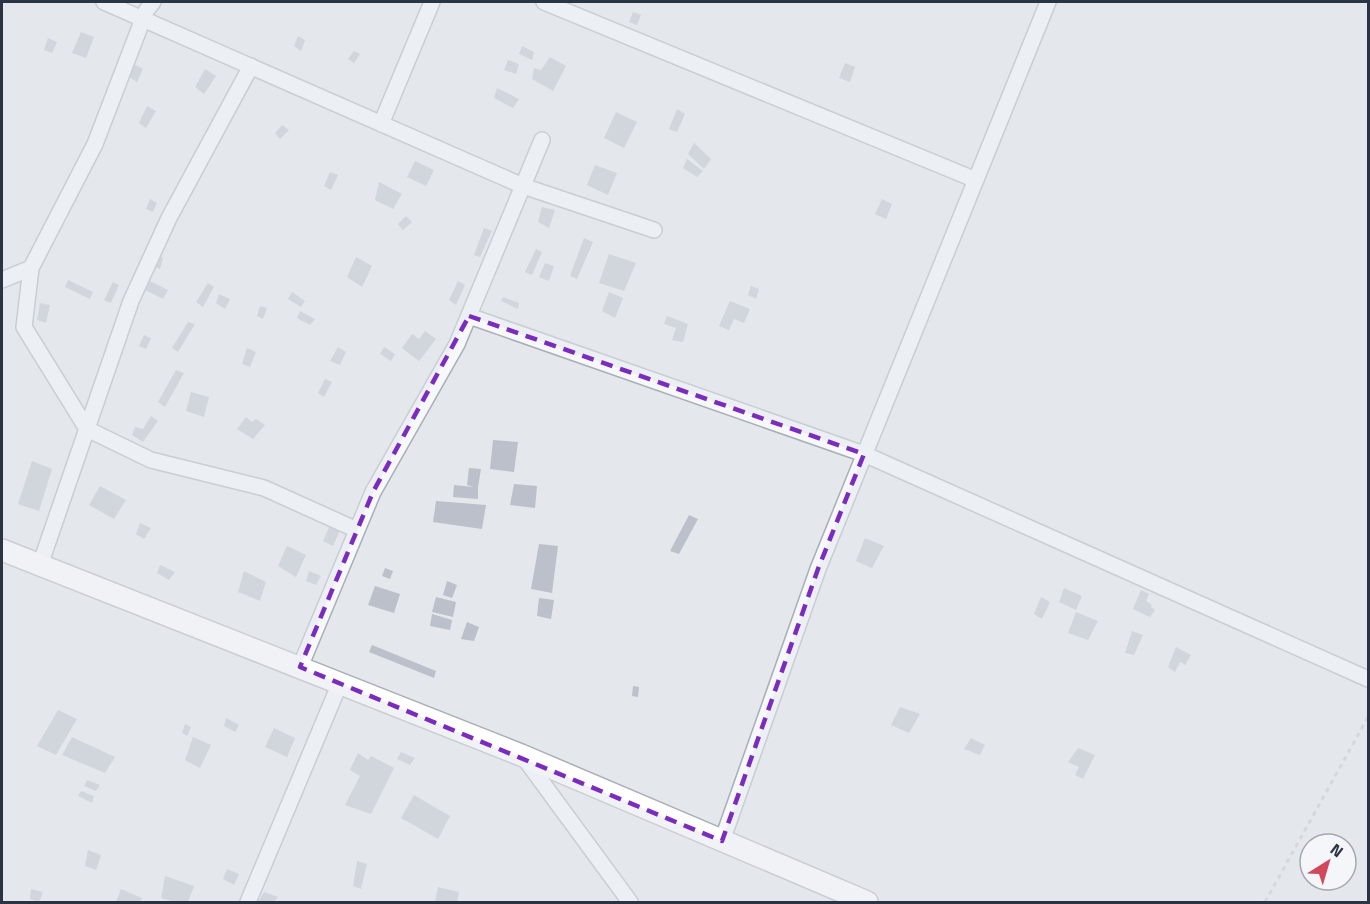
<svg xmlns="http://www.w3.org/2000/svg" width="1370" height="904" font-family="'Titillium Web',sans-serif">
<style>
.building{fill:#bbc0ca}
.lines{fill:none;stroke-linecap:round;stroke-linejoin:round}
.minor-casing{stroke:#a9aeb7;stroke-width:18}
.secondary-casing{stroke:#a9aeb7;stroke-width:24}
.path{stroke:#c2c5cb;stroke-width:3;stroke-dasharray:4.5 4.5;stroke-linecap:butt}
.minor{stroke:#f7f8fa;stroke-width:15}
.secondary{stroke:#fff;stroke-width:21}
.marked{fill:none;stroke:#7b2cbf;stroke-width:4.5;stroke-dasharray:12 8;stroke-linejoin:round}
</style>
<rect width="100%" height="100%" fill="#e4e7ec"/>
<!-- building -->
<path class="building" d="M 633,12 L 641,15 L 637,25 L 629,22 Z
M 81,32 L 94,37 L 86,58 L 72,53 Z
M 298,36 L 305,40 L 301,51 L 294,46 Z
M 48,38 L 57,42 L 52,53 L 44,50 Z
M 522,46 L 534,52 L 532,60 L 519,54 Z
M 354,51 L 360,54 L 354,63 L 348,59 Z
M 550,57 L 566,66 L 553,91 L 532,79 L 534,68 L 541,70 Z
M 508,60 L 519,64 L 516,74 L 504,70 Z
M 845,63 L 855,67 L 850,82 L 839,78 Z
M 134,64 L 143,69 L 137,82 L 129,77 Z
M 205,69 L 216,76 L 204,94 L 195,87 Z
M 497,88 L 519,99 L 513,108 L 494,98 Z
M 147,106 L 156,111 L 146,128 L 139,123 Z
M 677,109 L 685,114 L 677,132 L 669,129 Z
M 616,112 L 637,122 L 624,148 L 604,138 Z
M 282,125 L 289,130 L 280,139 L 275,133 Z
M 694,143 L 711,159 L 704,169 L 688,154 Z
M 687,159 L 703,171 L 697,177 L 683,168 Z
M 415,161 L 434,170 L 426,186 L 407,177 Z
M 595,165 L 617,173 L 608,195 L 587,185 Z
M 330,172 L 338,175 L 331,190 L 324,186 Z
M 379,182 L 402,194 L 393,209 L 375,200 Z
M 150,199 L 157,203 L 153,212 L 146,209 Z
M 882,199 L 892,204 L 886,219 L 875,214 Z
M 542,207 L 555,210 L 549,228 L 538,222 Z
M 406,216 L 412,222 L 403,230 L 398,224 Z
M 484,228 L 492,231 L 480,257 L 474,255 Z
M 584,238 L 593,242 L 577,279 L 570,276 Z
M 536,249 L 542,252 L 532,275 L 525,272 Z
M 154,254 L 163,258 L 160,269 L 150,265 Z
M 609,254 L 636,263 L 624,291 L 599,283 Z
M 356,257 L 372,266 L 362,287 L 347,277 Z
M 545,263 L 554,266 L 549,281 L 539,277 Z
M 68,280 L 93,292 L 90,299 L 65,287 Z
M 150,281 L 168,290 L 163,299 L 145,290 Z
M 458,281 L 465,285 L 456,305 L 449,300 Z
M 113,282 L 119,285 L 111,303 L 104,300 Z
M 208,283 L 214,287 L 203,307 L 196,302 Z
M 751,286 L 759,289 L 756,299 L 748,295 Z
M 292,292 L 305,301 L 301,307 L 288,299 Z
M 609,292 L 623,298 L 615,318 L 602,311 Z
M 219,294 L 230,299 L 225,309 L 216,303 Z
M 503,297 L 519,303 L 518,309 L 501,301 Z
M 730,301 L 750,309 L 744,323 L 734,319 L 729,330 L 719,326 Z
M 40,303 L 50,305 L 46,323 L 37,320 Z
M 260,306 L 267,308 L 263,319 L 257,316 Z
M 300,311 L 315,319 L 310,325 L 297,318 Z
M 667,316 L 688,324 L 683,342 L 672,340 L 676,328 L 664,324 Z
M 188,322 L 195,324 L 178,352 L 172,348 Z
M 425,331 L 436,339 L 419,361 L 402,348 L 412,334 L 419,339 Z
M 144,335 L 151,338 L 146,349 L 139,346 Z
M 338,347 L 346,352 L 340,365 L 330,361 Z
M 384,347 L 395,354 L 391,361 L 380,354 Z
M 247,348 L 256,352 L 250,367 L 242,364 Z
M 176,370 L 184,373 L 165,407 L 158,402 Z
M 325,379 L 332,382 L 324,397 L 318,393 Z
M 191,392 L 209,397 L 204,417 L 186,411 Z
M 151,416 L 158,421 L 143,442 L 132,435 L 135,427 L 143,429 Z
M 246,417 L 252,422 L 256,419 L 265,425 L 253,439 L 237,429 Z
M 493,440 L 518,442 L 514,472 L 490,469 Z
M 32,461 L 52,469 L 39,511 L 18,504 Z
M 469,468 L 481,469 L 478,487 L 478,499 L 453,497 L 454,485 L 474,487 L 467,485 Z
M 514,484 L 537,486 L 535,508 L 510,505 Z
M 100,486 L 126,500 L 114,519 L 89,505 Z
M 436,501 L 486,505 L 482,529 L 433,522 Z
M 689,515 L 698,519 L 679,554 L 670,551 Z
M 140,523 L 151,528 L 144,539 L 136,534 Z
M 331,523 L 341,528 L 333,546 L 323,541 Z
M 865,538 L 884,546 L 872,568 L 856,561 Z
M 539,544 L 558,546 L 552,593 L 531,589 Z
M 287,546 L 306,555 L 296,577 L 278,566 Z
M 160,565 L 175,572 L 169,580 L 157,573 Z
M 385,568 L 393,571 L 390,579 L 382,576 Z
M 244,571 L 266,582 L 260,601 L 238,592 Z
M 309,571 L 321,576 L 316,585 L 306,581 Z
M 447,581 L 457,585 L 452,598 L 443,595 Z
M 375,586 L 400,594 L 394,613 L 368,605 Z
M 1064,588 L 1082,596 L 1076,610 L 1059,602 Z
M 1141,590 L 1149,594 L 1146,601 L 1152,605 L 1151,607 L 1155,610 L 1150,617 L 1133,609 Z
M 436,597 L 456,602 L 453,617 L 432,612 Z
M 1041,597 L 1050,602 L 1042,619 L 1034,614 Z
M 539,598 L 554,600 L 551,619 L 537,616 Z
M 1076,612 L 1098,621 L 1088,640 L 1068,633 Z
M 432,614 L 452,620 L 450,630 L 430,626 Z
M 467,622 L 479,627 L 474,641 L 461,639 Z
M 1132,631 L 1143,635 L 1134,655 L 1125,653 Z
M 372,645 L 436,671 L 434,678 L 369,652 Z
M 1176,647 L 1191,655 L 1185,665 L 1180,662 L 1175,672 L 1168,667 Z
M 633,686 L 639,687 L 638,697 L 632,696 Z
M 900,707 L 920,714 L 909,733 L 891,725 Z
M 58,710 L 77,719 L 56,755 L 37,746 Z
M 226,718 L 239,725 L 235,732 L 224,726 Z
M 185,724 L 191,727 L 187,736 L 182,733 Z
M 274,728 L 295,738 L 287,757 L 265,747 Z
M 72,737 L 115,757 L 105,773 L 62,755 Z
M 193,737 L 211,745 L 200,768 L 185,760 Z
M 971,738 L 985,745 L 980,755 L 964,749 Z
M 1078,748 L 1095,755 L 1083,779 L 1075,775 L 1079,767 L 1068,762 Z
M 401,752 L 415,758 L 410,765 L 397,759 Z
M 358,753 L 368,760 L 371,756 L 394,768 L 371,814 L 345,805 L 360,776 L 350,770 Z
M 87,780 L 100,785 L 96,791 L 84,786 Z
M 81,791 L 94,796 L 92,803 L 78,796 Z
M 414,795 L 450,816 L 438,839 L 401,818 Z
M 88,850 L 101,855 L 96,870 L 85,866 Z
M 357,861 L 367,864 L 361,889 L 353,886 Z
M 227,869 L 239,874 L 234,885 L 223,879 Z
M 165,876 L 194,886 L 188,902 L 175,902 L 161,898 Z
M 438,887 L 459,892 L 457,902 L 435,902 Z
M 31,889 L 43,892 L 39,902 L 30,899 Z
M 121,889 L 142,898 L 140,902 L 116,902 Z
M 264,892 L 278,897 L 274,902 L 258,902 Z"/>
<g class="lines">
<defs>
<path id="minor" d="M 104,2 L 523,186 L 654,230
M 153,2 L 146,11 L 95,144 L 31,268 L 24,327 L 87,429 L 151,460 L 264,488 L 357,530
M 544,2 L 976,180
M 381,124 L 432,2
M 2,280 L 31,268
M 469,316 L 864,454 L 1368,679
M 40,565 L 131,301 L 169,218 L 251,66
M 300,667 L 373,492 L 457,344 L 542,140
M 522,755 L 630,902
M 722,841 L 818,569 L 1048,2
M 248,902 L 340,683"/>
<path id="secondary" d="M 2,550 L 521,755 L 867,902"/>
</defs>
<!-- minor casing -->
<use href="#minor" class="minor-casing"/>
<!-- secondary casing -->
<use href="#secondary" class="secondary-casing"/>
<!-- path -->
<path class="path" d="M 1265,902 L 1368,717"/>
<!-- minor -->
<use href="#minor" class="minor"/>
<!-- secondary -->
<use href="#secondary" class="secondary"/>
</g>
<!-- marked area -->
<path d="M0 0H1370V904H0ZM 469,316 L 864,454 L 818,569 L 722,841 L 300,667 L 373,492 Z" fill="#e4e7ec" fill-opacity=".55" fill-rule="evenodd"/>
<path class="marked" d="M 469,316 L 864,454 L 818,569 L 722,841 L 300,667 L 373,492 Z"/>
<!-- border -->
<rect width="1370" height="904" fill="none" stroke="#2b3445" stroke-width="6"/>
<!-- north arrow -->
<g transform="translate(1328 862) rotate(37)"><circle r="28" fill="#f4f6f9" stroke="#a4a8b1" stroke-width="1.5"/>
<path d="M0-4.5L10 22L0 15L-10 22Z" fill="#d1495b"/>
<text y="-9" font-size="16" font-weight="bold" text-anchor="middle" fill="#2b3445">N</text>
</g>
</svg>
